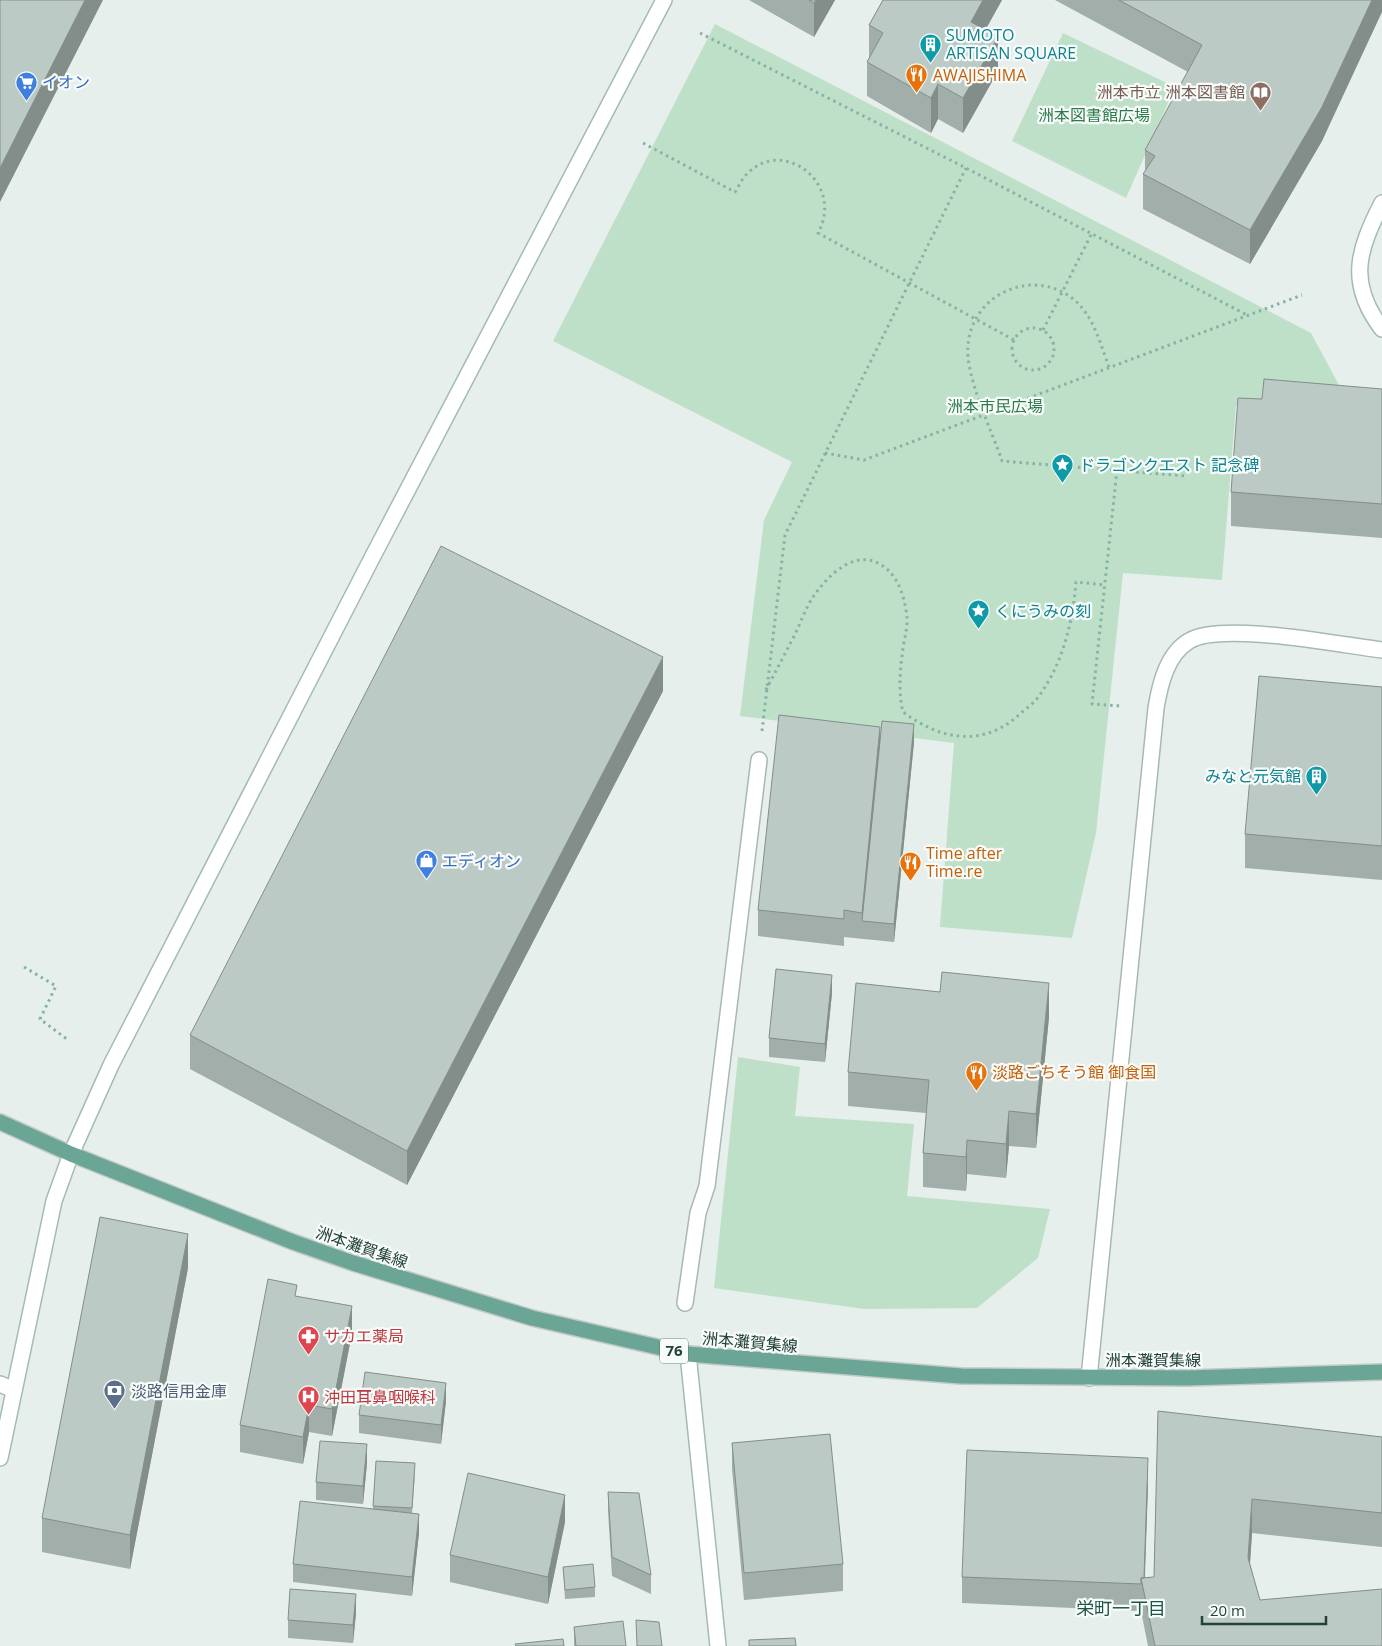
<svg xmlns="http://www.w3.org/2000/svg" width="1382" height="1646" font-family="'Open Sans','Noto Sans JP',sans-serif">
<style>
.green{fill:#bfe0c8}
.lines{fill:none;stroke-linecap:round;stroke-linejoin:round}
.street-casing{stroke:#a8b8b2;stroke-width:18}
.secondary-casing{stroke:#a4bbb3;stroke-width:18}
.primary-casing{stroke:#c2cac8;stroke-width:18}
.path{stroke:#86b3a5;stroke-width:3;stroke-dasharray:2.5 4;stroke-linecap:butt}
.street{stroke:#fff;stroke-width:15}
.secondary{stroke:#fff;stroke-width:15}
.primary{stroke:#6aa596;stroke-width:15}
.wall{fill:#a1aea9}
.shaded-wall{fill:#838d89}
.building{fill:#bbcac4;stroke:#838d89}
.labels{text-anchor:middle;stroke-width:4.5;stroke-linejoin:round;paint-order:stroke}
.shield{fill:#f7fbf9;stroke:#637a73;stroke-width:1}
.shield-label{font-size:15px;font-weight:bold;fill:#24423a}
.culture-label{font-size:16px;fill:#0d838f;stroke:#f7fbf9;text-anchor:start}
.food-label{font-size:16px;fill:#c56008;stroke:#f7fbf9;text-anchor:start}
.shop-label{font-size:16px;fill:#366cbe;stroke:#f7fbf9;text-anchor:start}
.education-label{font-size:16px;fill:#785e54;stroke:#f7fbf9;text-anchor:end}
.park-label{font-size:16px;fill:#2d7a4b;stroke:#f7fbf9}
.street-label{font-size:16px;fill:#24423a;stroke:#f7fbf9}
.health-label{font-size:16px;fill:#be3a42;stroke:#f7fbf9;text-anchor:start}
.service-label{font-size:16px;fill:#4e5e75;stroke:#f7fbf9;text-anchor:start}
.neighbourhood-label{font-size:18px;fill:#1f5548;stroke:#f7fbf9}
</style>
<rect width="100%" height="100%" fill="#e6efeb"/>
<!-- green -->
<path class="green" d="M 715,24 L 1311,333 L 1354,413 L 1236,405 L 1222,580 L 1123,573 L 1096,833 L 1072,938 L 940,927 L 954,743 L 740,716 L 764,520 L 792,462 L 553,341 Z
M 1063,33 L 1175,87 L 1126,198 L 1012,141 Z
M 738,1057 L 800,1067 L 795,1116 L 914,1124 L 907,1196 L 1050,1209 L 1038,1258 L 977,1308 L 864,1309 L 714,1288 Z"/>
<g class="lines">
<defs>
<path id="street" d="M 685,1303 L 698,1213 L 707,1186 L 759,760
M 1089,1378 L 1156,708 C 1160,684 1167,654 1189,641 C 1220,621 1341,645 1382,650
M 0,1384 L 14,1390"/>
<path id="secondary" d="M 1382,203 C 1358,250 1347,283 1382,329
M 688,1354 L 718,1646
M 0,1458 L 54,1201 L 71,1154 L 111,1065 L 374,554 L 664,0"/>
<path id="primary" d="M 0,1122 L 71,1154 L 293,1242 L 353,1263 L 532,1318 L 688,1354 L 961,1376 L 1187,1378 L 1382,1372"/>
</defs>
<!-- street casing -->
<use href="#street" class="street-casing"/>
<!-- secondary casing -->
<use href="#secondary" class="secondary-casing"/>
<!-- primary casing -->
<use href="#primary" class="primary-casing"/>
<!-- path -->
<path class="path" d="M 700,33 L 966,168 L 1247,315
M 643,143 L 735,192 C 739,186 742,178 748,173 C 784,137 845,184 818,233 L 1014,340
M1012 349a21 21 0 1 1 42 0a21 21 0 1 1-42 0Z
M 1043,330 L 1092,233
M 1109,367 C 1100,343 1093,314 1072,298 C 1031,267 971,295 968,346 C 965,376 992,431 1002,461 L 1186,476
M 825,453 L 864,460 L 1302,295
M 1117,470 L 1092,704 L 1121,706
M 766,690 C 774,674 783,658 791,642 C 799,628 804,611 813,597 C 826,578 852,550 878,563 C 896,572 903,592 906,610 C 909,624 905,635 903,648 C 900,670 898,691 903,712 C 942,741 985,748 1022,712 C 1030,706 1038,699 1043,690 C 1064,659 1073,619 1076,582 L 1105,585
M 762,731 L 785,535 L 966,168
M 24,967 L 56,986 L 40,1019 L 68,1040"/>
<!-- street -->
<use href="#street" class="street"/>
<!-- secondary -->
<use href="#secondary" class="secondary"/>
<!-- primary -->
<use href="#primary" class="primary"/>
</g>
<!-- wall -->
<path class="wall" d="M 749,0 L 835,0 L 814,37 Z
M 883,0 L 1002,0 L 985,30 L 998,71 L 963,133 L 938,119 L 931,133 L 867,96 L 867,62 L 869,58 L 869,25 Z
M 1055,0 L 1382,0 L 1322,141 L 1250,264 L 1143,209 L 1143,174 L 1145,172 L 1145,150 L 1188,72 Z
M 1382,389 L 1382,538 L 1231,526 L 1231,492 L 1262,399 Z
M 1382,687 L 1382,880 L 1245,868 L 1245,834 Z
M 663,691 L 407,1185 L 190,1069 L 190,1035 Z
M 880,737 L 914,742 L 894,942 L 844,937 L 844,946 L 758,936 L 758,910 Z
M 832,993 L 825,1062 L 769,1057 L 769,1038 Z
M 1049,1017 L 1036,1148 L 1009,1146 L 1006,1178 L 967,1174 L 966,1191 L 923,1187 L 923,1153 L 926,1113 L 848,1106 L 848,1072 Z
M 188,1268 L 130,1569 L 42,1552 L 42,1518 Z
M 297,1296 L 352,1333 L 332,1436 L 309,1432 L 303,1464 L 240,1452 L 240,1425 Z
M 446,1401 L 441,1444 L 359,1433 L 359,1415 Z
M 1158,1411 L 1382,1437 L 1382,1547 L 1252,1533 L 1250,1564 L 1260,1600 L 1382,1646 L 1148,1646 L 1141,1611 L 962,1603 L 962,1577 L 1148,1485 L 1145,1578 L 1154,1577 Z
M 732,1443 L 843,1564 L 843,1591 L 744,1600 L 732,1469 Z
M 367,1463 L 363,1504 L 316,1500 L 316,1482 Z
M 415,1473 L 412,1514 L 419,1533 L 412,1596 L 293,1582 L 293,1564 L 373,1509 L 373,1506 Z
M 608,1492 L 651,1575 L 651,1594 L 612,1576 L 608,1511 Z
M 565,1522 L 548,1604 L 450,1582 L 450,1555 Z
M 563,1567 L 595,1587 L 595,1597 L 565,1599 Z
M 356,1613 L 353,1643 L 288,1638 L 288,1620 Z
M 574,1627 L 626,1646 L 574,1646 Z"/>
<!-- shaded-wall -->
<path class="shaded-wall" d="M 85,0 L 103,0 L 0,202 L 0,168 Z
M 816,0 L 835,0 L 814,37 L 814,3 Z
M 983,0 L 1002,0 L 971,56 L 971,22 Z
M 1372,0 L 1382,0 L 1382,12 L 1322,141 L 1250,264 L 1250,230 Z
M 998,37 L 998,71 L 963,133 L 963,98 Z
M 938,84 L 938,119 L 931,133 L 931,98 Z
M 663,657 L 663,691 L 407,1185 L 407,1151 Z
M 914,724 L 914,742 L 894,942 L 894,924 Z
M 880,727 L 880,754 L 862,921 L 862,913 Z
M 832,975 L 832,993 L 825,1062 L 825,1044 Z
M 1049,983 L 1049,1017 L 1036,1148 L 1036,1114 Z
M 1009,1111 L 1009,1146 L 1006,1178 L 1006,1144 Z
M 967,1140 L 967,1174 L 966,1191 L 966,1157 Z
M 188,1234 L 188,1268 L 130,1569 L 130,1535 Z
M 352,1306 L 352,1333 L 332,1436 L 332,1409 Z
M 446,1383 L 446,1401 L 441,1444 L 441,1425 Z
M 309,1405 L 309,1432 L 303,1464 L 303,1437 Z
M 367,1444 L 367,1463 L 363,1504 L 363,1486 Z
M 1148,1458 L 1148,1485 L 1144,1592 L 1143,1588 Z
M 565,1495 L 565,1522 L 548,1604 L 548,1577 Z
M 1252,1499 L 1252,1533 L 1248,1592 L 1248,1558 Z
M 419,1514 L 419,1533 L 412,1596 L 412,1577 Z
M 356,1594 L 356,1613 L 353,1643 L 353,1625 Z"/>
<!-- building -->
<path class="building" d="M 0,0 L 85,0 L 0,168 Z
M 809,0 L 816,0 L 814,3 Z
M 883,0 L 983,0 L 971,22 L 998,37 L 963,98 L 938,84 L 931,98 L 867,62 L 883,33 L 869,25 Z
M 1119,0 L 1372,0 L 1322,107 L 1250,230 L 1143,174 L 1155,156 L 1145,150 L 1202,45 Z
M 1264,379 L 1382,389 L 1382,504 L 1231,492 L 1238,398 L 1262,399 Z
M 441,546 L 663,657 L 407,1151 L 190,1035 Z
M 1259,676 L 1382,687 L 1382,846 L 1245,834 Z
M 779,715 L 880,727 L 862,913 L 844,910 L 844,919 L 758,910 Z
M 882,721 L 914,724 L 894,924 L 862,921 Z
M 776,969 L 832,975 L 825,1044 L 769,1038 Z
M 942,972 L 1049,983 L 1036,1114 L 1009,1111 L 1006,1144 L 967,1140 L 966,1157 L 923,1153 L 929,1080 L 848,1072 L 856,983 L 940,992 Z
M 100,1217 L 188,1234 L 130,1535 L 42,1518 Z
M 268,1279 L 297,1285 L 295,1296 L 352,1306 L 332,1409 L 309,1405 L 303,1437 L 240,1425 Z
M 365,1372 L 446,1383 L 441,1425 L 359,1415 Z
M 1158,1411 L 1382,1437 L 1382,1513 L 1252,1499 L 1248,1558 L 1260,1600 L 1382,1589 L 1382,1646 L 1155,1646 L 1141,1578 L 1154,1577 Z
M 830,1434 L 843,1564 L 744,1573 L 732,1443 Z
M 320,1441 L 367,1444 L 363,1486 L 316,1482 Z
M 967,1450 L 1148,1458 L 1144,1578 L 1141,1578 L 1141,1584 L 962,1577 Z
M 376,1461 L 415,1463 L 412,1508 L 373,1506 Z
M 468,1473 L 565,1495 L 548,1577 L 450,1555 Z
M 608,1492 L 639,1493 L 651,1575 L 612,1557 Z
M 300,1501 L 419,1514 L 412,1577 L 293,1564 Z
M 593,1564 L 595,1587 L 565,1590 L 563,1567 Z
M 290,1589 L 356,1594 L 353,1625 L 288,1620 Z
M 636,1620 L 659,1622 L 662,1646 L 637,1646 Z
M 623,1621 L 626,1646 L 576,1646 L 574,1627 Z
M 795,1638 L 796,1646 L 749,1646 L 749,1640 Z
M 563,1639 L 564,1646 L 516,1646 L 515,1644 Z"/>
<!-- icons -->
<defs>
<symbol id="building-pin" viewBox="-11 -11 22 30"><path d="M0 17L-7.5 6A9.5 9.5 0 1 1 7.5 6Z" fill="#0f9aa8" stroke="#f7fbf9"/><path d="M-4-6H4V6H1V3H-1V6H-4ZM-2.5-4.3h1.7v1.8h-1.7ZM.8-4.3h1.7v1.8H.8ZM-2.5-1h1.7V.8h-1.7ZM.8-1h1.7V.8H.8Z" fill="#fff"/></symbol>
<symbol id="restaurant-pin" viewBox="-11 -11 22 30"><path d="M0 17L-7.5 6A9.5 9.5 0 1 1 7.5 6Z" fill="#e8710a" stroke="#f7fbf9"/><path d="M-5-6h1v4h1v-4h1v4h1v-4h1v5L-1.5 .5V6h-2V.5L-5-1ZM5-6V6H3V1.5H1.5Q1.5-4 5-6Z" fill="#fff"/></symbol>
<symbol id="supermarket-pin" viewBox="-11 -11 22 30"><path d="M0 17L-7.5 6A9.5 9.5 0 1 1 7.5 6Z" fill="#3f7fe0" stroke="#f7fbf9"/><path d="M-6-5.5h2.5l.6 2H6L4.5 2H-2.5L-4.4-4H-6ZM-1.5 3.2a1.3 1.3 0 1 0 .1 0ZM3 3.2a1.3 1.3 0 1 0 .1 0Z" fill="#fff"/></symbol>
<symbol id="library-pin" viewBox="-11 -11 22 30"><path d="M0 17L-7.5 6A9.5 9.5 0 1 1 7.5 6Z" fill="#8d6e63" stroke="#f7fbf9"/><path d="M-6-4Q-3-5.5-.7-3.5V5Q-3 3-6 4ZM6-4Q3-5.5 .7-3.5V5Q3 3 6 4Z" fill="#fff"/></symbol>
<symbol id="sight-pin" viewBox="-11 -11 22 30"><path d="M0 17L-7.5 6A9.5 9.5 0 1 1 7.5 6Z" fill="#0f9aa8" stroke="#f7fbf9"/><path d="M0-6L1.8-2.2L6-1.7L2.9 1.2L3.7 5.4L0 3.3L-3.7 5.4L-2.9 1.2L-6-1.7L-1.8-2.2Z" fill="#fff"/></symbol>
<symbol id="shop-pin" viewBox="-11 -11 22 30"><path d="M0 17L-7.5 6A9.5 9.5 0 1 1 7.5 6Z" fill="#3f7fe0" stroke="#f7fbf9"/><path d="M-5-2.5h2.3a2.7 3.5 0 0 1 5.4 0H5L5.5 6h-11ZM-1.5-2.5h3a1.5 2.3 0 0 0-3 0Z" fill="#fff"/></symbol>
<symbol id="pharmacy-pin" viewBox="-11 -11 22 30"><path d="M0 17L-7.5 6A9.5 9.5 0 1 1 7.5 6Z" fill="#e0444e" stroke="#f7fbf9"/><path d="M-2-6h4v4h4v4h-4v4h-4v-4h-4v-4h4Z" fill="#fff"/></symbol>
<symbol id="bank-pin" viewBox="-11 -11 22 30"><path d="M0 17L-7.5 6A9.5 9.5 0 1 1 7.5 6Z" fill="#5c6f8a" stroke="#f7fbf9"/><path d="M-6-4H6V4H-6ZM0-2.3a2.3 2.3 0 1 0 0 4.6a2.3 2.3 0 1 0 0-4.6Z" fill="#fff"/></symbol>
<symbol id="hospital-pin" viewBox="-11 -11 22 30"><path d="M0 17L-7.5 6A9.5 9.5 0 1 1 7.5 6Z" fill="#e0444e" stroke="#f7fbf9"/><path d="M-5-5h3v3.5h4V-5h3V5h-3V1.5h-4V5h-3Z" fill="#fff"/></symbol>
</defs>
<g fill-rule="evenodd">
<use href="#building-pin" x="918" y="32" width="25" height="34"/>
<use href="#restaurant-pin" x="904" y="62" width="25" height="34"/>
<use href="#supermarket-pin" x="14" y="70" width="25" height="34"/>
<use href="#library-pin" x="1248" y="80" width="25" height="34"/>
<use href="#sight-pin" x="1050" y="452" width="25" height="34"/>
<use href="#sight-pin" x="966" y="598" width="25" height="34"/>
<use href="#building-pin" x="1304" y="764" width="25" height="34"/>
<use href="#shop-pin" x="414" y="848" width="25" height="34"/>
<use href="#restaurant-pin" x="898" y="850" width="25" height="34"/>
<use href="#restaurant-pin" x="964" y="1060" width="25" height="34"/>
<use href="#pharmacy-pin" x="296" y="1324" width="25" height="34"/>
<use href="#bank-pin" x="102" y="1378" width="25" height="34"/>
<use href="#hospital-pin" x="296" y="1384" width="25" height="34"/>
</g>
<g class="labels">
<!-- shield labels -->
<rect class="shield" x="660" y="1338.5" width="28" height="25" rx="4"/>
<g class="shield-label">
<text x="674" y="1356">76</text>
</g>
<!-- culture labels -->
<g class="culture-label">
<text x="946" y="41">SUMOTO<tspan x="946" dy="18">ARTISAN SQUARE</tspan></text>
<text x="1079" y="471">ドラゴンクエスト 記念碑</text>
<text x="995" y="617">くにうみの刻</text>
<text x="1301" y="782" text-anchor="end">みなと元気館</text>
</g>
<!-- food labels -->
<g class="food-label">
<text x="933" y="81">AWAJISHIMA</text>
<text x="926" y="859">Time after<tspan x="926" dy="18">Time.re</tspan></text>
<text x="992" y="1078">淡路ごちそう館 御食国</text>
</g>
<!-- shop labels -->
<g class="shop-label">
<text x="42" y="88">イオン</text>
<text x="442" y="867">エディオン</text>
</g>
<!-- education labels -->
<g class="education-label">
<text x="1245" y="98">洲本市立 洲本図書館</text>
</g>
<!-- park labels -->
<g class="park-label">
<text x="1094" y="121">洲本図書館広場</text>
<text x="995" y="412">洲本市民広場</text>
</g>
<!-- street labels -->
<g class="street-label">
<text transform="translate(362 1247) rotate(19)" y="6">洲本灘賀集線</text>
<text transform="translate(750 1342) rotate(5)" y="6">洲本灘賀集線</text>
<text x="1153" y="1366">洲本灘賀集線</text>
</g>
<!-- health labels -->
<g class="health-label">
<text x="324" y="1342">サカエ薬局</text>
<text x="324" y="1403">沖田耳鼻咽喉科</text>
</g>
<!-- service labels -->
<g class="service-label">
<text x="131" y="1397">淡路信用金庫</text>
</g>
<!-- neighbourhood labels -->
<g class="neighbourhood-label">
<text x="1121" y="1615">栄町一丁目</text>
</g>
</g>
<!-- scale -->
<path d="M1202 1616v8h124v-8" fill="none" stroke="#24423a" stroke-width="2.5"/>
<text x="1210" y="1616" font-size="15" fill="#24423a" stroke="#f7fbf9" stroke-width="4" paint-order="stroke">20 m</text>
</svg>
